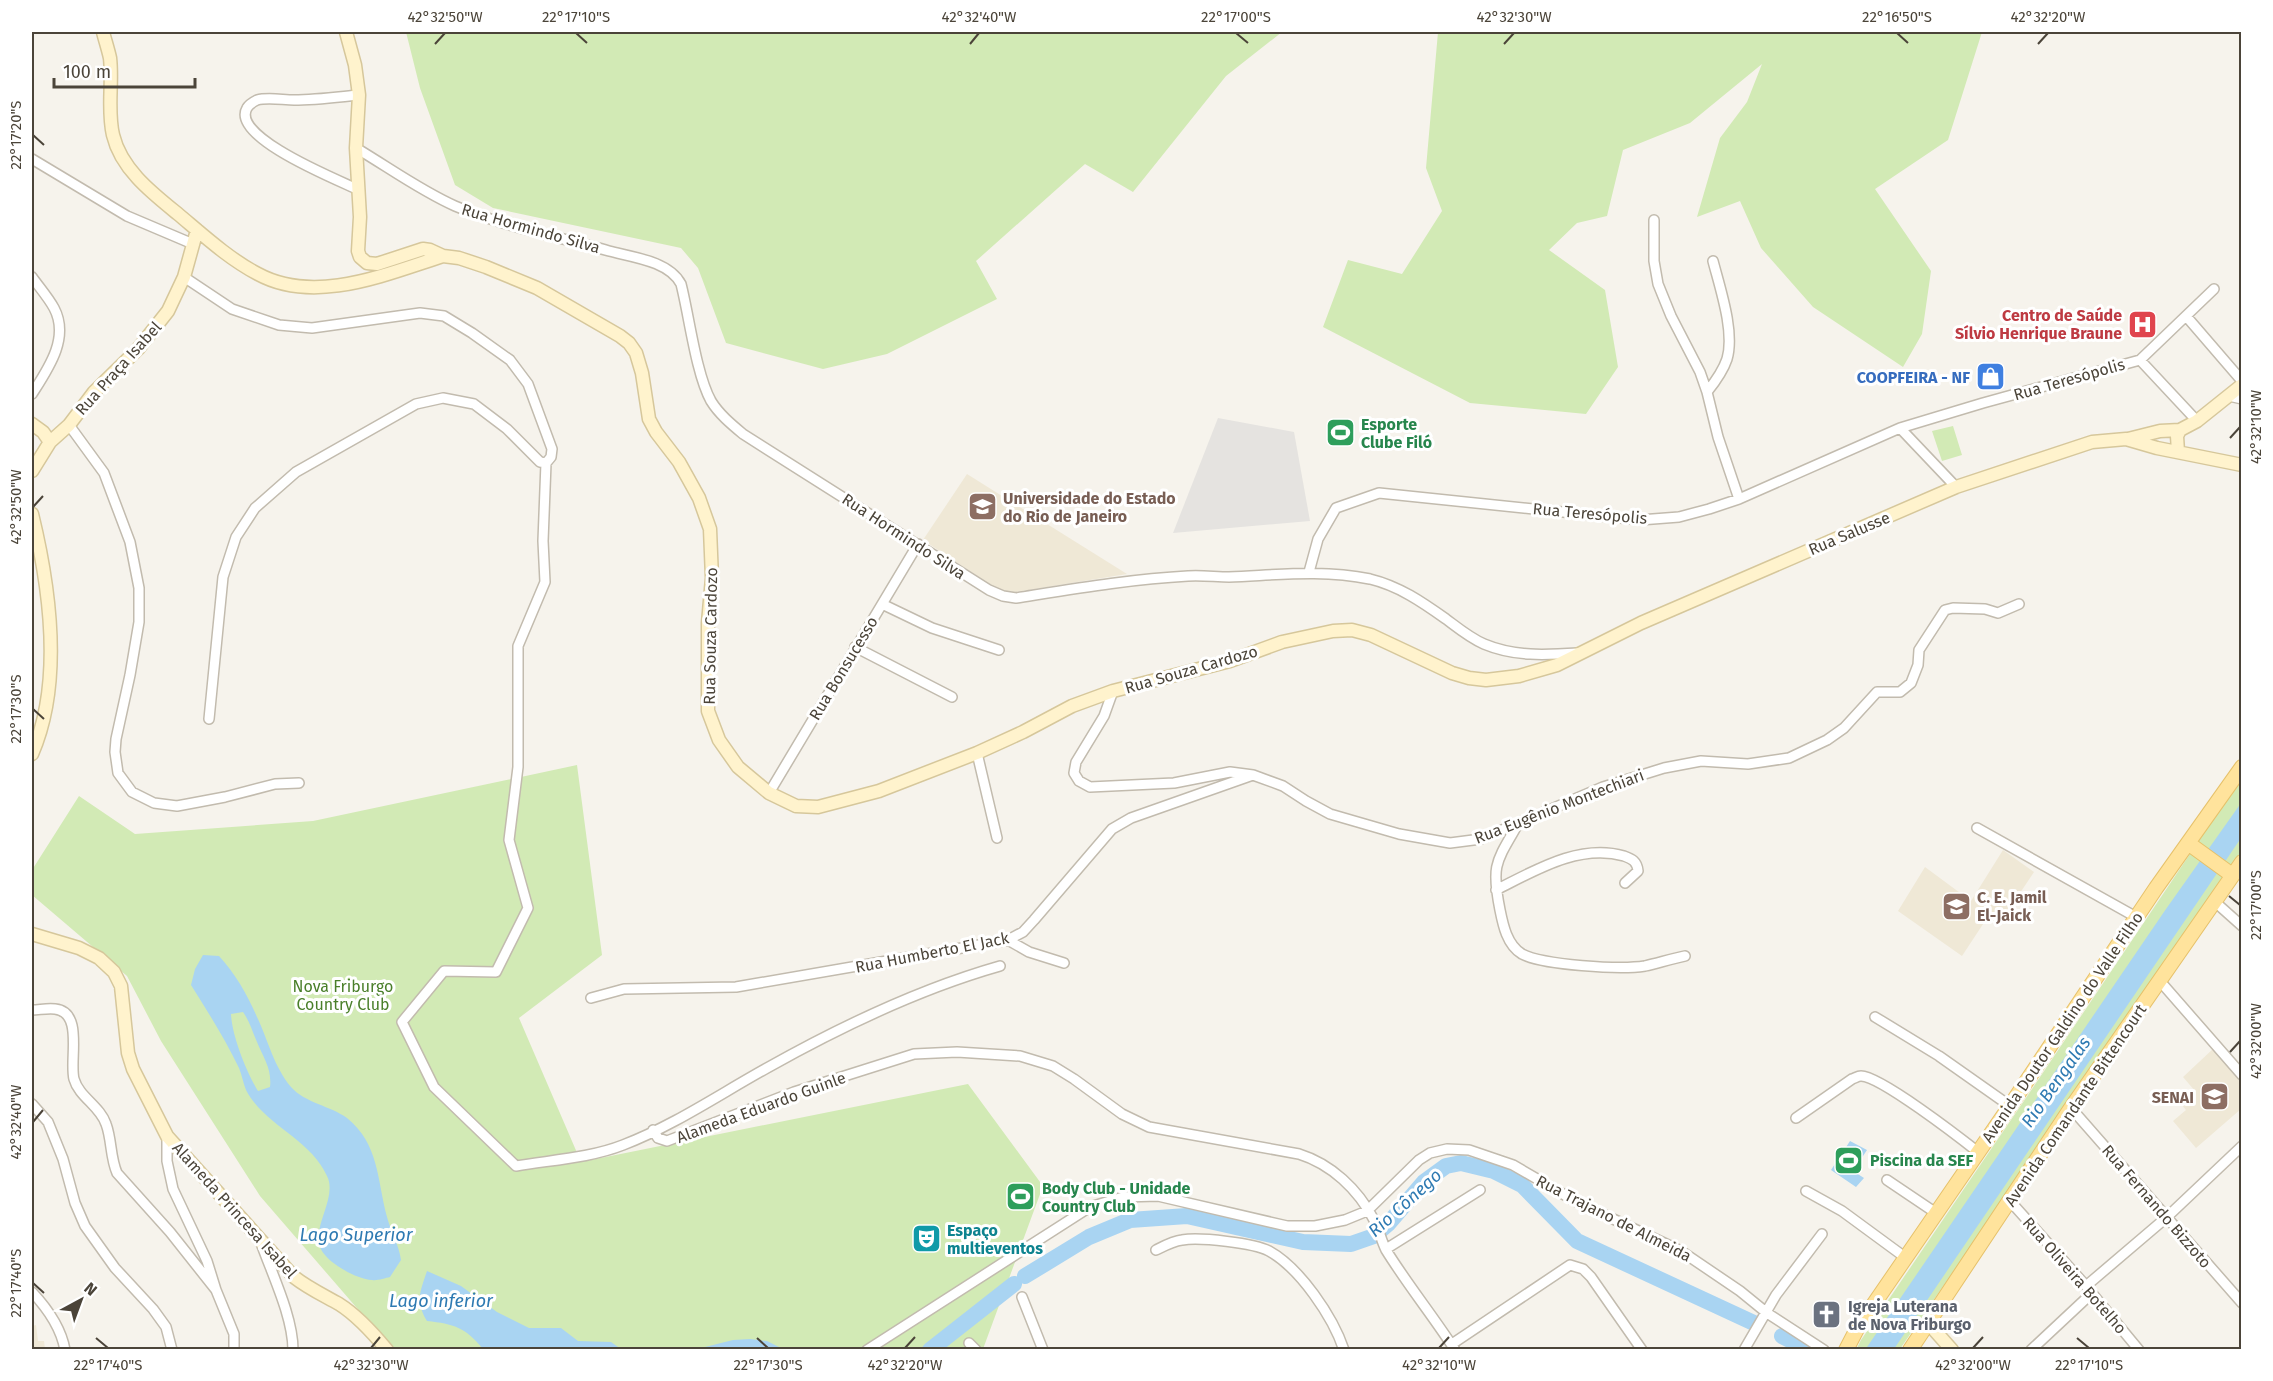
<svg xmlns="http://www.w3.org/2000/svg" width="2273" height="1381" font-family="'Fira Sans',sans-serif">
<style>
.education{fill:#efe8d6}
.green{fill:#d2eab5}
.parking{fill:#e5e3e0}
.water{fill:#a9d4f2;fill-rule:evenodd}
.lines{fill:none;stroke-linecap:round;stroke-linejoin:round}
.river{stroke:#a9d4f2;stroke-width:16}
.street-casing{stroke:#c2bbae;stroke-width:12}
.secondary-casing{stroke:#d6c79b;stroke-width:15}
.primary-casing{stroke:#e6c16a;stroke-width:16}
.street{stroke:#fff;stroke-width:9}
.secondary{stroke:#fff3cd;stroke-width:12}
.primary{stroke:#ffe39c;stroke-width:14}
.ticks{fill:none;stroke:#4b4439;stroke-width:2}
.labels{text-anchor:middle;stroke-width:6;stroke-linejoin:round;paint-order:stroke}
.street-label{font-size:16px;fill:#4b4439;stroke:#fff}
.health-label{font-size:16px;font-weight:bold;fill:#be3a42;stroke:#fff;text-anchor:end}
.shop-label{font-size:16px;font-weight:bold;fill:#366cbe;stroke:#fff;text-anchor:end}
.leisure-label{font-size:16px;font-weight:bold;fill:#27864d;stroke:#fff;text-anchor:start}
.education-label{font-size:16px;font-weight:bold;fill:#785e54;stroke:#fff;text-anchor:start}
.park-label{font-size:16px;fill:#4a7f2a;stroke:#fff}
.culture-label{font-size:16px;font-weight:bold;fill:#0d838f;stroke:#fff;text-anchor:start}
.worship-label{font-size:16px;font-weight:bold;fill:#5b616d;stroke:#fff;text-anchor:start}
.water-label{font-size:18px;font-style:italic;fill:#2e7ab2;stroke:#fff}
.neatline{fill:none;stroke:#4b4439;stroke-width:2}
.ticks-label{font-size:15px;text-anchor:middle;fill:#4b4439}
</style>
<rect width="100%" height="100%" fill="#f6f3ec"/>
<!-- education -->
<path class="education" d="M 967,474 L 1127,574 L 1004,594 L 923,540 Z
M 2003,850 L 2034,872 L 2002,920 L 1989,915 L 1962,956 L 1898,911 L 1925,867 L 1971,901 Z
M 2214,1048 L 2241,1081 L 2241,1109 L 2196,1148 L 2173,1121 L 2186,1110 L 2181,1104 L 2195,1091 L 2183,1077 Z
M 36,1325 L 38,1341 L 44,1341 L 45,1349 L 49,1349 L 32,1349 L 32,1326 Z"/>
<!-- green -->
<path class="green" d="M 406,32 L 1282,32 L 1226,76 L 1133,192 L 1085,164 L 976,261 L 997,299 L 887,354 L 823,369 L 726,343 L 698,268 L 681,248 L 493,208 L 455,185 L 420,88 Z
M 1438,32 L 1982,32 L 1948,140 L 1875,189 L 1931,271 L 1922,334 L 1903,367 L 1813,307 L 1761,248 L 1740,201 L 1697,217 L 1720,138 L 1747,102 L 1762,64 L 1690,123 L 1623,150 L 1607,216 L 1577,223 L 1549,250 L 1605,290 L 1618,367 L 1586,414 L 1470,403 L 1323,327 L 1348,260 L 1402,274 L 1442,211 L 1426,168 Z
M 1953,426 L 1962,455 L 1942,461 L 1932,431 Z
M 577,765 L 602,955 L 519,1018 L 581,1162 L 968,1084 L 1043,1186 L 983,1349 L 388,1349 L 375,1329 L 260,1196 L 161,1041 L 127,976 L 32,895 L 32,870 L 79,796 L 135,834 L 313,821 Z
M 2241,778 L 2241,852 L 1900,1349 L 1856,1350 L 1861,1340 L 2030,1092 Z"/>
<!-- parking -->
<path class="parking" d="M 1218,418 L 1294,432 L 1310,521 L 1173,533 Z"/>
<!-- water -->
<path class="water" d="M 2241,803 L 2241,838 L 1894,1349 L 1865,1350 L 2166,909 Z
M 203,955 L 219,956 C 235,973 248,996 257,1017 C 268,1040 274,1067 291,1087 C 305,1103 331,1106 347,1118 C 379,1144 377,1179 387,1217 C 391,1232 399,1245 401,1260 L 390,1277 C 385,1278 377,1281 372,1280 C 357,1279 334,1266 325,1255 C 305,1233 339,1200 327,1176 C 310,1138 265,1126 246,1090 C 243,1083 242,1075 239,1068 C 225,1039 208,1012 191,985 L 195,969 ZM 243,1012 C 250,1022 252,1031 257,1042 C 264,1059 272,1069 270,1087 L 258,1091 C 246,1071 232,1036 231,1014 Z
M 1850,1141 L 1867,1150 L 1853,1171 L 1864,1178 L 1856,1187 L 1831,1170 Z
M 427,1271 L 461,1286 L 497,1312 L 529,1328 L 561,1328 L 578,1341 L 611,1342 L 621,1349 L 483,1349 C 465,1327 454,1324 427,1321 C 415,1301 420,1292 427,1271 Z
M 750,1339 L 767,1341 L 783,1349 L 697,1349 L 733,1340 Z"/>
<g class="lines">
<!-- river -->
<path class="river" d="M 1025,1276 L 1089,1237 L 1130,1220 L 1187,1216 L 1303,1242 L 1351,1244 L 1374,1236 L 1388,1224 L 1424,1182 L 1446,1166 L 1461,1163 L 1494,1171 L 1522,1185 L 1577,1241 L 1756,1324
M 1782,1336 L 1810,1350
M 930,1350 L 1014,1284"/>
<defs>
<path id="street" d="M 356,148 C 388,167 421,191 455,206 C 502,226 559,237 609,251 C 632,257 669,261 681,284 C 689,315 696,374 711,401 C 719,414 731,424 743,434 L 989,590 L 1003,596 L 1016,598 C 1073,589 1131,579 1188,576 C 1202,575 1216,577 1229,577 C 1278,575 1321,569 1370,579 C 1399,586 1422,602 1446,619 C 1458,628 1470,638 1484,644 C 1515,657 1546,655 1579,653
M 32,159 L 127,216 L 193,244
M 359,190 C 338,180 230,137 247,108 C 249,104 253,102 257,100 C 268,97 283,100 294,100 C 316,100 338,97 359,95
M 1654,220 L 1654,261 L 1658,284 L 1671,316 L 1700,372 L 1707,392 L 1718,437 L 1739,499
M 32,277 C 39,287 48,297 54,308 C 70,338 48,369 32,394
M 184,277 L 232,309 L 279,325 L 312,328 L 420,313 L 444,316 L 472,333 L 510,360 L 528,384 L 552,449 L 551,457 L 546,463 L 540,462 L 507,429 L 474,404 L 443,398 L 416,404 L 296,472 L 255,508 L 236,537 L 223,577 L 209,719
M 2186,316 L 2242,381
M 2140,360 L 2197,421
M 1707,392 C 1715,382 1723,371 1727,359 C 1735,332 1720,288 1713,261
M 2229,396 L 2242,399
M 69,425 L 104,473 L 130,542 L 139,588 L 139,622 L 130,675 L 116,739 L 115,752 L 118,773 L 132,792 L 154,803 L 177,806 L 225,797 L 275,784 L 299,783
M 1900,428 L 1983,403 L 2140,360 L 2214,289
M 546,463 L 543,541 L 545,582 L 518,646 L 518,767 L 509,840 L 528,908 L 496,972 L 444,971 L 402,1022 L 434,1087 L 516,1166 C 551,1160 590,1158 623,1145 C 673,1126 720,1094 767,1068 C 840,1027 919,989 1000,966
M 1309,572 L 1318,539 L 1336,508 L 1379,493 L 1640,520 L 1679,517 L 1709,509 L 1739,499 L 1900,428 L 1956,487
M 882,604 L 932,628 L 999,650
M 855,647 L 952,697
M 1113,691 L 1104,716 L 1076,762 L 1074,773 L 1079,781 L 1090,787 L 1174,783 L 1230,772 L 1253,775 L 1283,786 L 1306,801 L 1330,814 L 1399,834 L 1450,843 L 1481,839 L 1603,787 L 1664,768 L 1701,761 L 1748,764 L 1789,758 L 1827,740 L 1844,728 L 1877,692 L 1900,692 L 1911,683 L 1918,665 L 1919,650 L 1945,610 L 1953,608 L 1985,609 L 1998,613 L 2019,604
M 977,753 L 997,838
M 769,793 L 918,544
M 1518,824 C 1496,862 1491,865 1500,910 C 1503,925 1507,945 1522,954 C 1543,965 1620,970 1645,966 C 1658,963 1671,959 1685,956
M 1977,828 L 2136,917
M 1496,890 C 1534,871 1579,843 1624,856 C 1632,859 1637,861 1638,871 L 1625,883
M 2214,901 L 2242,926
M 1008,940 L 1029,952 L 1064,963
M 2159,980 L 2242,1075
M 591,998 L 624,989 L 736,987 L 1008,940 L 1023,932 L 1034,920 L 1112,829 L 1131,818 L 1250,776
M 32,1010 C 39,1010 47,1008 55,1009 C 84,1012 69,1060 74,1079 C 79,1097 100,1106 106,1124 C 112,1140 110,1157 117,1173 L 170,1232 L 216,1290
M 1875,1017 L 1939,1056 L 2010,1106
M 32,1104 L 48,1122 L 63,1159 L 75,1203 L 85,1226 L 115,1268 L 153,1309 L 166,1327 L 172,1350
M 2071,1108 L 2242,1303
M 1796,1118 L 1852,1079 C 1855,1078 1858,1076 1861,1076 C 1880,1076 1959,1137 1978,1152
M 653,1130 L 658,1138 L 667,1141 L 794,1092 L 914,1054 L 957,1052 L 1020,1056 L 1053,1066 L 1074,1079 L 1122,1114 L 1149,1127 L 1299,1154 C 1331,1164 1358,1189 1374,1220 C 1379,1229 1381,1240 1386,1250 C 1407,1284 1433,1316 1455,1350
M 167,1136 L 167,1161 L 173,1189 L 207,1261 L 216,1290 L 234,1334 L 234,1350
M 1887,1180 L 1936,1213
M 1806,1191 L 1842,1211 L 1906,1258
M 2010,1201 L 2086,1286 L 2139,1350
M 261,1243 C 272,1274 293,1317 293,1350
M 1386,1249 L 1480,1190
M 1156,1250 C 1164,1246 1173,1241 1182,1240 C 1200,1237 1254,1243 1269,1251 C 1300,1268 1333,1317 1344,1350
M 2086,1286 L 2167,1217 L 2242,1146
M 32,1292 C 47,1308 61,1327 65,1350
M 1022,1297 L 1043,1350
M 969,1343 L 976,1350
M 1452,1344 L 1570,1265 L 1583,1269 L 1591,1277 L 1642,1350
M 867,1350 L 1090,1207 L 1123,1197 L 1158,1196 L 1287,1226 L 1315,1226 L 1345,1220 L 1367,1211 L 1419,1160 L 1430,1153 L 1447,1149 L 1469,1150 L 1513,1165 L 1575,1201 L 1681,1251 L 1740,1291 L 1767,1313 L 1824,1350
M 1744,1350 L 1776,1295 L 1822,1234
M 2031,1350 L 2092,1293"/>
<path id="secondary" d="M 103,32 C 105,40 108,49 110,58 C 113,83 107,110 113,135 C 121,169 152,193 178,214 C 203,235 229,259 258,274 C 315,305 386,274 443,256 L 459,258 L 486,267 L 537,288 L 620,336 L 629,343 L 636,353 L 642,373 L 649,419 L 656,432 L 679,462 L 699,498 L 710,529 L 712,578 L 708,623 L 708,711 L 719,740 L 738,767 L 769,793 L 796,806 L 818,807 L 879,791 L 977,753 L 1023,732 L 1072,706 L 1113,691 L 1230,661 L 1282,642 L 1333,631 L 1352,630 L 1371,635 L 1452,673 L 1469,678 L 1486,680 L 1519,676 L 1557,665 L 1641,623 L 1956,487 L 2092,442 L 2126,439 L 2157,448 L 2242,465
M 346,32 L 355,65 L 359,95 L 356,148 L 360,217 L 358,251 L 360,257 L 367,263 L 377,264 L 423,249 L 430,250 L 443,256
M 32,424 L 43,432 L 50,442
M 2128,439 L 2160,431 L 2180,430
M 2178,452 L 2177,436 L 2180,430 L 2197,421 L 2242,385
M 32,471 L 50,442 L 69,425 L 94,392 L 138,349 L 168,311 L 184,277 L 197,230
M 32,514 C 50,588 63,683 32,754
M 32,934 L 79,948 L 99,958 L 114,972 L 121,986 L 128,1053 L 133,1069 L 167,1136 L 294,1277 C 308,1288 323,1295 339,1304 C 358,1316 373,1333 387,1350
M 1929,1324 L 1952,1350"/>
<path id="primary" d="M 2188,843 L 2232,875
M 1846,1350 L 1858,1327 L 2010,1106 L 2156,888 L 2242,767
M 1910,1350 L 2071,1108 L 2242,862"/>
</defs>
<!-- street casing -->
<use href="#street" class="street-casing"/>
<!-- secondary casing -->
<use href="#secondary" class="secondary-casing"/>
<!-- primary casing -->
<use href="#primary" class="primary-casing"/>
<!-- street -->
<use href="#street" class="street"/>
<!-- secondary -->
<use href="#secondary" class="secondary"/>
<!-- primary -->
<use href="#primary" class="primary"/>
</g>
<!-- ticks -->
<path class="ticks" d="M 576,33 L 587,43M 1236,33 L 1248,43M 1897,33 L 1908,43M 435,44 L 445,33M 970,44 L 979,33M 1504,44 L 1514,33M 2038,44 L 2048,33M 33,135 L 44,145M 2230,438 L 2240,427M 33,507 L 43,496M 33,709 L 44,719M 2229,896 L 2240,905M 2230,1052 L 2240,1041M 33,1122 L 43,1110M 33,1283 L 44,1293M 96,1338 L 108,1348M 757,1338 L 768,1348M 2077,1338 L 2089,1348M 371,1348 L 380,1337M 905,1348 L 915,1337M 1439,1348 L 1449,1337M 1973,1348 L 1983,1337"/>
<!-- icons -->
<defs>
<symbol id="hospital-square" viewBox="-11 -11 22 22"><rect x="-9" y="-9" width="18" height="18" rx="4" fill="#e0444e" stroke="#fff"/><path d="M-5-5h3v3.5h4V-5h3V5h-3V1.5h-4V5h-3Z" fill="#fff"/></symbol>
<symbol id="shop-square" viewBox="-11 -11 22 22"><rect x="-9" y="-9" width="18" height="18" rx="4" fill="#3f7fe0" stroke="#fff"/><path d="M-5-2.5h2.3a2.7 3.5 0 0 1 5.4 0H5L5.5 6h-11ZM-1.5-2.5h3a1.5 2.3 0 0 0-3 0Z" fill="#fff"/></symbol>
<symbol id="stadium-square" viewBox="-11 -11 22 22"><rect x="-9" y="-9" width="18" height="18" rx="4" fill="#2e9e5b" stroke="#fff"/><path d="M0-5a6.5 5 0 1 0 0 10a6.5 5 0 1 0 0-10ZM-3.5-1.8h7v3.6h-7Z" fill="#fff"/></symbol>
<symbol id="university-square" viewBox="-11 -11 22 22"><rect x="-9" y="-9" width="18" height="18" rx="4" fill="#8d6e63" stroke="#fff"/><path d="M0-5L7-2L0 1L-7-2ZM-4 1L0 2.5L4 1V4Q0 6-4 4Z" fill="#fff"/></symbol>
<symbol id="school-square" viewBox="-11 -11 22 22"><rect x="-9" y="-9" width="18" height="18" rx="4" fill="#8d6e63" stroke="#fff"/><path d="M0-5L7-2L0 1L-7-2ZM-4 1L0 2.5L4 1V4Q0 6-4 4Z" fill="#fff"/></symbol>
<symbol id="theatre-square" viewBox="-11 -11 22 22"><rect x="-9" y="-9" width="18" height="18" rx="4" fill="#0f9aa8" stroke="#fff"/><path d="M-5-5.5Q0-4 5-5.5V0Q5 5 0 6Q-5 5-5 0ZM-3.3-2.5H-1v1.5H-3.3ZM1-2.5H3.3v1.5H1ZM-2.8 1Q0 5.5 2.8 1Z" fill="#fff"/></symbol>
<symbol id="church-square" viewBox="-11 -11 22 22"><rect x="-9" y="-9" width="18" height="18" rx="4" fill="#6b7280" stroke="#fff"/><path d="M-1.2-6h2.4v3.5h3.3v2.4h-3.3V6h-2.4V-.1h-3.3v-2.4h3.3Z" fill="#fff"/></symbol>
</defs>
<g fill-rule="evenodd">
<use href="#hospital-square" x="2126" y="308" width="33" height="33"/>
<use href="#shop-square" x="1974" y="360" width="33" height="33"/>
<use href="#stadium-square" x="1324" y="416" width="33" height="33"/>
<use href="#university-square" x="966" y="490" width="33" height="33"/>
<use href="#school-square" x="1940" y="890" width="33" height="33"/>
<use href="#university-square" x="2198" y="1080" width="33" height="33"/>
<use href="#stadium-square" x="1832" y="1144" width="33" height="33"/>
<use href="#stadium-square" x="1004" y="1180" width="33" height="33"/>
<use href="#theatre-square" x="910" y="1222" width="33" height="33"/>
<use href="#church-square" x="1810" y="1298" width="33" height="33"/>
</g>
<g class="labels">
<!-- street labels -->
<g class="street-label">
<text transform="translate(531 228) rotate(16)" y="6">Rua Hormindo Silva</text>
<text transform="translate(118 368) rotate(-48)" y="6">Rua Praça Isabel</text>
<text transform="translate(2069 379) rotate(-16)" y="6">Rua Teresópolis</text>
<text transform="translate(1590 513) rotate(5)" y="6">Rua Teresópolis</text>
<text transform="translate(1849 533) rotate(-23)" y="6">Rua Salusse</text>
<text transform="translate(904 536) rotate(33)" y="6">Rua Hormindo Silva</text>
<text transform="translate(710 636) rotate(-89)" y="6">Rua Souza Cardozo</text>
<text transform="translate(843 668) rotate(-59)" y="6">Rua Bonsucesso</text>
<text transform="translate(1191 669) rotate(-16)" y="6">Rua Souza Cardozo</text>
<text transform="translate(1559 806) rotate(-21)" y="6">Rua Eugênio Montechiari</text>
<text transform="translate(932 952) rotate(-11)" y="6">Rua Humberto El Jack</text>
<text transform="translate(2062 1027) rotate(-56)" y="6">Avenida Doutor Galdino do Valle Filho</text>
<text transform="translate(2075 1105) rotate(-56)" y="6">Avenida Comandante Bittencourt</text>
<text transform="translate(761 1107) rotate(-20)" y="6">Alameda Eduardo Guinle</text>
<text transform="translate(2157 1206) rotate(49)" y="6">Rua Fernando Bizzoto</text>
<text transform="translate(235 1210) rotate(48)" y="6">Alameda Princesa Isabel</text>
<text transform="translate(1614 1218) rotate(27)" y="6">Rua Trajano de Almeida</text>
<text transform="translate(2075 1275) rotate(49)" y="6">Rua Oliveira Botelho</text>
</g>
<!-- health labels -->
<g class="health-label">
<text x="2122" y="321">Centro de Saúde<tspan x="2122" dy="18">Sílvio Henrique Braune</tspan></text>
</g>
<!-- shop labels -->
<g class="shop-label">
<text x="1970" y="383">COOPFEIRA - NF</text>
</g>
<!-- leisure labels -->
<g class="leisure-label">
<text x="1361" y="430">Esporte<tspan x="1361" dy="18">Clube Filó</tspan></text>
<text x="1870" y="1166">Piscina da SEF</text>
<text x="1042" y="1194">Body Club - Unidade<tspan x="1042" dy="18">Country Club</tspan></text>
</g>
<!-- education labels -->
<g class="education-label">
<text x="1003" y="504">Universidade do Estado<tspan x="1003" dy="18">do Rio de Janeiro</tspan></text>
<text x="1977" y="903">C. E. Jamil<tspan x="1977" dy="18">El-Jaick</tspan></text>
<text x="2194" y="1103" text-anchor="end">SENAI</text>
</g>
<!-- park labels -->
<g class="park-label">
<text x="343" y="992">Nova Friburgo<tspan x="343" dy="18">Country Club</tspan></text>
</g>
<!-- culture labels -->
<g class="culture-label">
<text x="947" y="1236">Espaço<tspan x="947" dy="18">multieventos</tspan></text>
</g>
<!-- worship labels -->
<g class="worship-label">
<text x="1848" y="1312">Igreja Luterana<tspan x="1848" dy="18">de Nova Friburgo</tspan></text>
</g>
<!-- water labels -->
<g class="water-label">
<text transform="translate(2056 1082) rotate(-55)" y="6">Rio Bengalas</text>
<text transform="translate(1405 1203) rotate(-42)" y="6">Rio Cônego</text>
<text x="356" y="1241">Lago Superior</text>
<text x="441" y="1307">Lago inferior</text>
</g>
</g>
<!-- border -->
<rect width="2273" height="1381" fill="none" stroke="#ffffff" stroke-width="66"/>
<!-- north arrow -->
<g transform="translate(81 1300) rotate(41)" stroke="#ffffff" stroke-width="4.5" paint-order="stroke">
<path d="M0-4.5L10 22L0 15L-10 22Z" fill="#4b4439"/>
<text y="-9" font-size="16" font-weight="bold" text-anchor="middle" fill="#4b4439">N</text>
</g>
<!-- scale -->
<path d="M54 78v9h141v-9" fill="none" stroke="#4b4439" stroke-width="3"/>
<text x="63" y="78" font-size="18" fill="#4b4439" stroke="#ffffff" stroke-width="4.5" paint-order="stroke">100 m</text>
<rect x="33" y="33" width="2207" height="1315" class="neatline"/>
<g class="ticks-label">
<text x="445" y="22">42°32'50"W</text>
<text x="576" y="22">22°17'10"S</text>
<text x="979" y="22">42°32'40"W</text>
<text x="1236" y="22">22°17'00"S</text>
<text x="1514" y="22">42°32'30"W</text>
<text x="1897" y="22">22°16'50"S</text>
<text x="2048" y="22">42°32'20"W</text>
<text transform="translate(16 135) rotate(-90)" y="5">22°17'20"S</text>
<text transform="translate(2256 427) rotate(-90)" y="5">42°32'10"W</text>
<text transform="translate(16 507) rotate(-90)" y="5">42°32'50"W</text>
<text transform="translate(16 709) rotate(-90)" y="5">22°17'30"S</text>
<text transform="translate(2256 905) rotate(-90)" y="5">22°17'00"S</text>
<text transform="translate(2256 1041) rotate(-90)" y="5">42°32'00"W</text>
<text transform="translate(16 1122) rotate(-90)" y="5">42°32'40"W</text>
<text transform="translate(16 1283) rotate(-90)" y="5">22°17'40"S</text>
<text x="108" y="1370">22°17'40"S</text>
<text x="371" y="1370">42°32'30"W</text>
<text x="768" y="1370">22°17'30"S</text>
<text x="905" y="1370">42°32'20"W</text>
<text x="1439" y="1370">42°32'10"W</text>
<text x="1973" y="1370">42°32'00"W</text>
<text x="2089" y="1370">22°17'10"S</text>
</g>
</svg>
